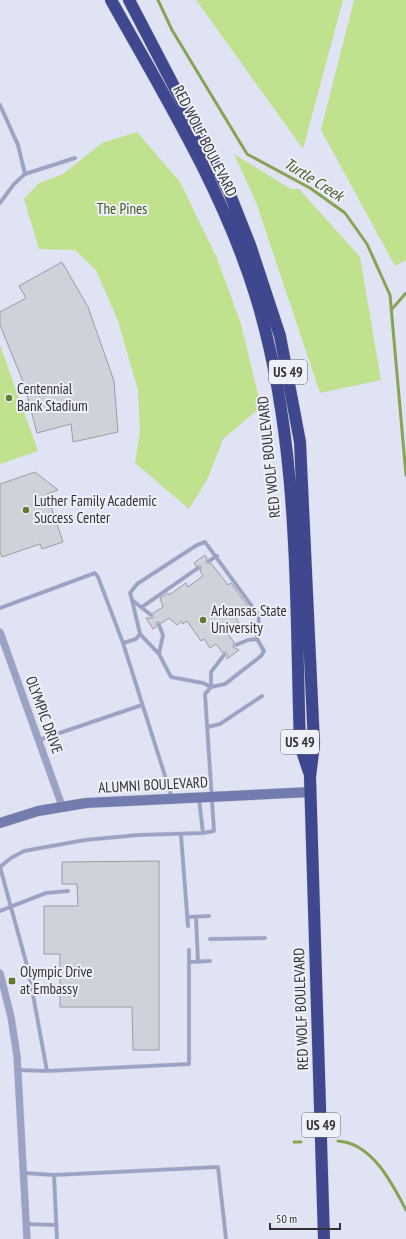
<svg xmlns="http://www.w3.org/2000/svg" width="406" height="1239" font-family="'PT Sans Narrow',sans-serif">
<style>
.built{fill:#dfe3f3}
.green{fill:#c0e18e}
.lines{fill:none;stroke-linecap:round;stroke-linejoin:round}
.stream{stroke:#86a553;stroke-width:3}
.building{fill:#d0d2db;stroke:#9b9da4}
.lane-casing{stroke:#ccced5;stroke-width:4.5}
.street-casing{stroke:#ccced5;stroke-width:8}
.secondary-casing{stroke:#ccced5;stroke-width:11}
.highway-casing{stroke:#ccced5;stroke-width:13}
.lane{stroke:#9aa2c6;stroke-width:3.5}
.street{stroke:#9aa2c6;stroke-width:7}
.secondary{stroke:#727caf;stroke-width:10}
.highway{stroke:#3f488f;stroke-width:12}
.poi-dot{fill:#607b2f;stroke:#eef0f8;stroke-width:1.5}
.labels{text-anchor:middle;stroke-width:4;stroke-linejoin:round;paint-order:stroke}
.shield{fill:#eef0f8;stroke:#6a6b70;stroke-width:1}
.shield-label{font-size:14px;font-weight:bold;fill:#323236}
.street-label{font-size:15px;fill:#323236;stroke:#eef0f8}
.park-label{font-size:15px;fill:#44591f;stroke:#eef0f8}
.poi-label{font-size:15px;fill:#323236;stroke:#eef0f8;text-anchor:start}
.water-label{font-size:16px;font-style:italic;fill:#475c22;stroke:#eef0f8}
</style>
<rect width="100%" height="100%" fill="#eef0f8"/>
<!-- built -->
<path class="built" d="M 0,0 L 406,0 L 406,1239 L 0,1239 Z"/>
<!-- green -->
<path class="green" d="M 196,0 L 343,0 L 303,149 L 199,4 Z
M 354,0 L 406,0 L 406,260 L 395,266 L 321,130 Z
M 137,132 L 180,182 L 217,258 L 241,324 L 261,407 L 223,439 L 208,478 L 189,509 L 135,463 L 140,430 L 138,390 L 118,321 L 96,270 L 75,250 L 39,249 L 24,199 L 39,183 L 63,174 L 102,143 Z
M 234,154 L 291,189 L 299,189 L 360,257 L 381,380 L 320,393 L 256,202 Z
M 0,345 L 38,451 L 0,464 Z"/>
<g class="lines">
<!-- stream -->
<path class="stream" d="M 158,0 L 172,30 L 247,154 L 310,188 L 345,213 L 367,244 L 390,295 L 406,475
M 392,309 L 406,293
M 338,1141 C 372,1143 392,1183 406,1210
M 294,1142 L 301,1142"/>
</g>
<!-- building -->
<path class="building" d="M 62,262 L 88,307 L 114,381 L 118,432 L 73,442 L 71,424 L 37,433 L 24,384 L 0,325 L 0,312 L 26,298 L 19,286 Z
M 35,472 L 58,490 L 47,494 L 63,542 L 42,549 L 40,544 L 2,557 L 0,552 L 0,484 Z
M 205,555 L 207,558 L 206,563 L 211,563 L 228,585 L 231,583 L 250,609 L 236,619 L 239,623 L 226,632 L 234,642 L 233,647 L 239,650 L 227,659 L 227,653 L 222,652 L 216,644 L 210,648 L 204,639 L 201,641 L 187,621 L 183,624 L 182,621 L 177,625 L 169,618 L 162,623 L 157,622 L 156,627 L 153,629 L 146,618 L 153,618 L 153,613 L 163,607 L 160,598 L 168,593 L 169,595 L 186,583 L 188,587 L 203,576 L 200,571 L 201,566 L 196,566 L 194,563 Z
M 159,861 L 159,1050 L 133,1050 L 132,1007 L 60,1007 L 60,954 L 44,954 L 44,906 L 78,906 L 77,884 L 62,884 L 62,862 Z"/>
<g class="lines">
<defs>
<path id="lane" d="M 0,105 L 18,145 L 25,174 L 14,184 L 0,203
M 25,174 L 75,158
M 209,561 L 217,556
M 132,600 L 140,634 L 136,639 L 123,643 L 172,798
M 142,607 L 198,568
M 0,608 L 95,573 L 98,577 L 123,643
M 151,615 L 132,600 L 130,593 L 137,584 L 197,545 L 205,542 L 259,616 L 257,639
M 159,625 L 163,635 L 159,654 L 171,677 L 203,683 L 211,687 L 225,684 L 261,656 L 264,651 L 257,639 L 248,640 L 236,645
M 140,634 L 159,654
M 208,727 L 220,724 L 262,696
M 39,740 L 142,705
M 203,833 L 214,831 L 205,694 L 211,687 L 211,672 L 224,655
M 181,835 L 188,926
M 0,867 L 29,973 L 47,1071 L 189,1064 L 189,950
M 0,867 L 11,858 L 24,851 L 85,840 L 138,835 L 203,833 L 199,799
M 0,911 L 46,893 L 68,891
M 188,917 L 209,916
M 196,917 L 198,962
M 210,939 L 265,938
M 190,962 L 210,961
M 18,1070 L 47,1071
M 24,1173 L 54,1175 L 218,1167 L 226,1239
M 54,1175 L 57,1239
M 26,1224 L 56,1225"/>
<path id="street" d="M 0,632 L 62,806
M 0,973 L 11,1017 L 17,1056 L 27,1239"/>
<path id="secondary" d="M 0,823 L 38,811 L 86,803 L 311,792"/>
<path id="highway" d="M 111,0 C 164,95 224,192 256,297 C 300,441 295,595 300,745 L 309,772
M 129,0 L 229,192 L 250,245 L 280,336 L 300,442 L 314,744 L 310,777 L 324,1239"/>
</defs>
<!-- lane casing -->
<use href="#lane" class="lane-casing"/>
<!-- street casing -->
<use href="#street" class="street-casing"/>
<!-- secondary casing -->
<use href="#secondary" class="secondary-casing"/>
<!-- highway casing -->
<use href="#highway" class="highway-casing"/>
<!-- lane -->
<use href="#lane" class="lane"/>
<!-- street -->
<use href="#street" class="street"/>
<!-- secondary -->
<use href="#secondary" class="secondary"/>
<!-- highway -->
<use href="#highway" class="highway"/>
</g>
<!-- markers -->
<g class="poi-dot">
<circle cx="9" cy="398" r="4"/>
<circle cx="26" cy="510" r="4"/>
<circle cx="203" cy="620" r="4"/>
<rect x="8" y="977" width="8" height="8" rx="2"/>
</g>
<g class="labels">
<!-- shield labels -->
<g class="shield">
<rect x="269" y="360" width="38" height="24" rx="3"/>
<rect x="281" y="730" width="38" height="24" rx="3"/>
<rect x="302" y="1113" width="38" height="24" rx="3"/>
</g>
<g class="shield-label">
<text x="288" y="377">US 49</text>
<text x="300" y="747">US 49</text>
<text x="321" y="1130">US 49</text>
</g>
<!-- street labels -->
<g class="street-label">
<text transform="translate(205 141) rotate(63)" y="5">RED WOLF BOULEVARD</text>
<text transform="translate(269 457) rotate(-96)" y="5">RED WOLF BOULEVARD</text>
<text transform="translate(44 715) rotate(70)" y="5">OLYMPIC DRIVE</text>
<text transform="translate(153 785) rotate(-3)" y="5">ALUMNI BOULEVARD</text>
<text transform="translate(301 1009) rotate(-92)" y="5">RED WOLF BOULEVARD</text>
</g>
<!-- park labels -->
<g class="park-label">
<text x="122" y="214">The Pines</text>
</g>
<!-- poi labels -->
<g class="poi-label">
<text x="17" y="394">Centennial<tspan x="17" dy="17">Bank Stadium</tspan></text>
<text x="34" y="506">Luther Family Academic<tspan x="34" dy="17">Success Center</tspan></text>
<text x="211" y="616">Arkansas State<tspan x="211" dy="17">University</tspan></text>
<text x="20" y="977">Olympic Drive<tspan x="20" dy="17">at Embassy</tspan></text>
</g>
<!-- water labels -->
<g class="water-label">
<text transform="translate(314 179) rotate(32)" y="6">Turtle Creek</text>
</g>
</g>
<!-- scale -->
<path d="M270 1223v6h70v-6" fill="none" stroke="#323236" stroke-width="2"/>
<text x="276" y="1223" font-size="12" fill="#323236" stroke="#eef0f8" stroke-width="3" paint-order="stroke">50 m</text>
</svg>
